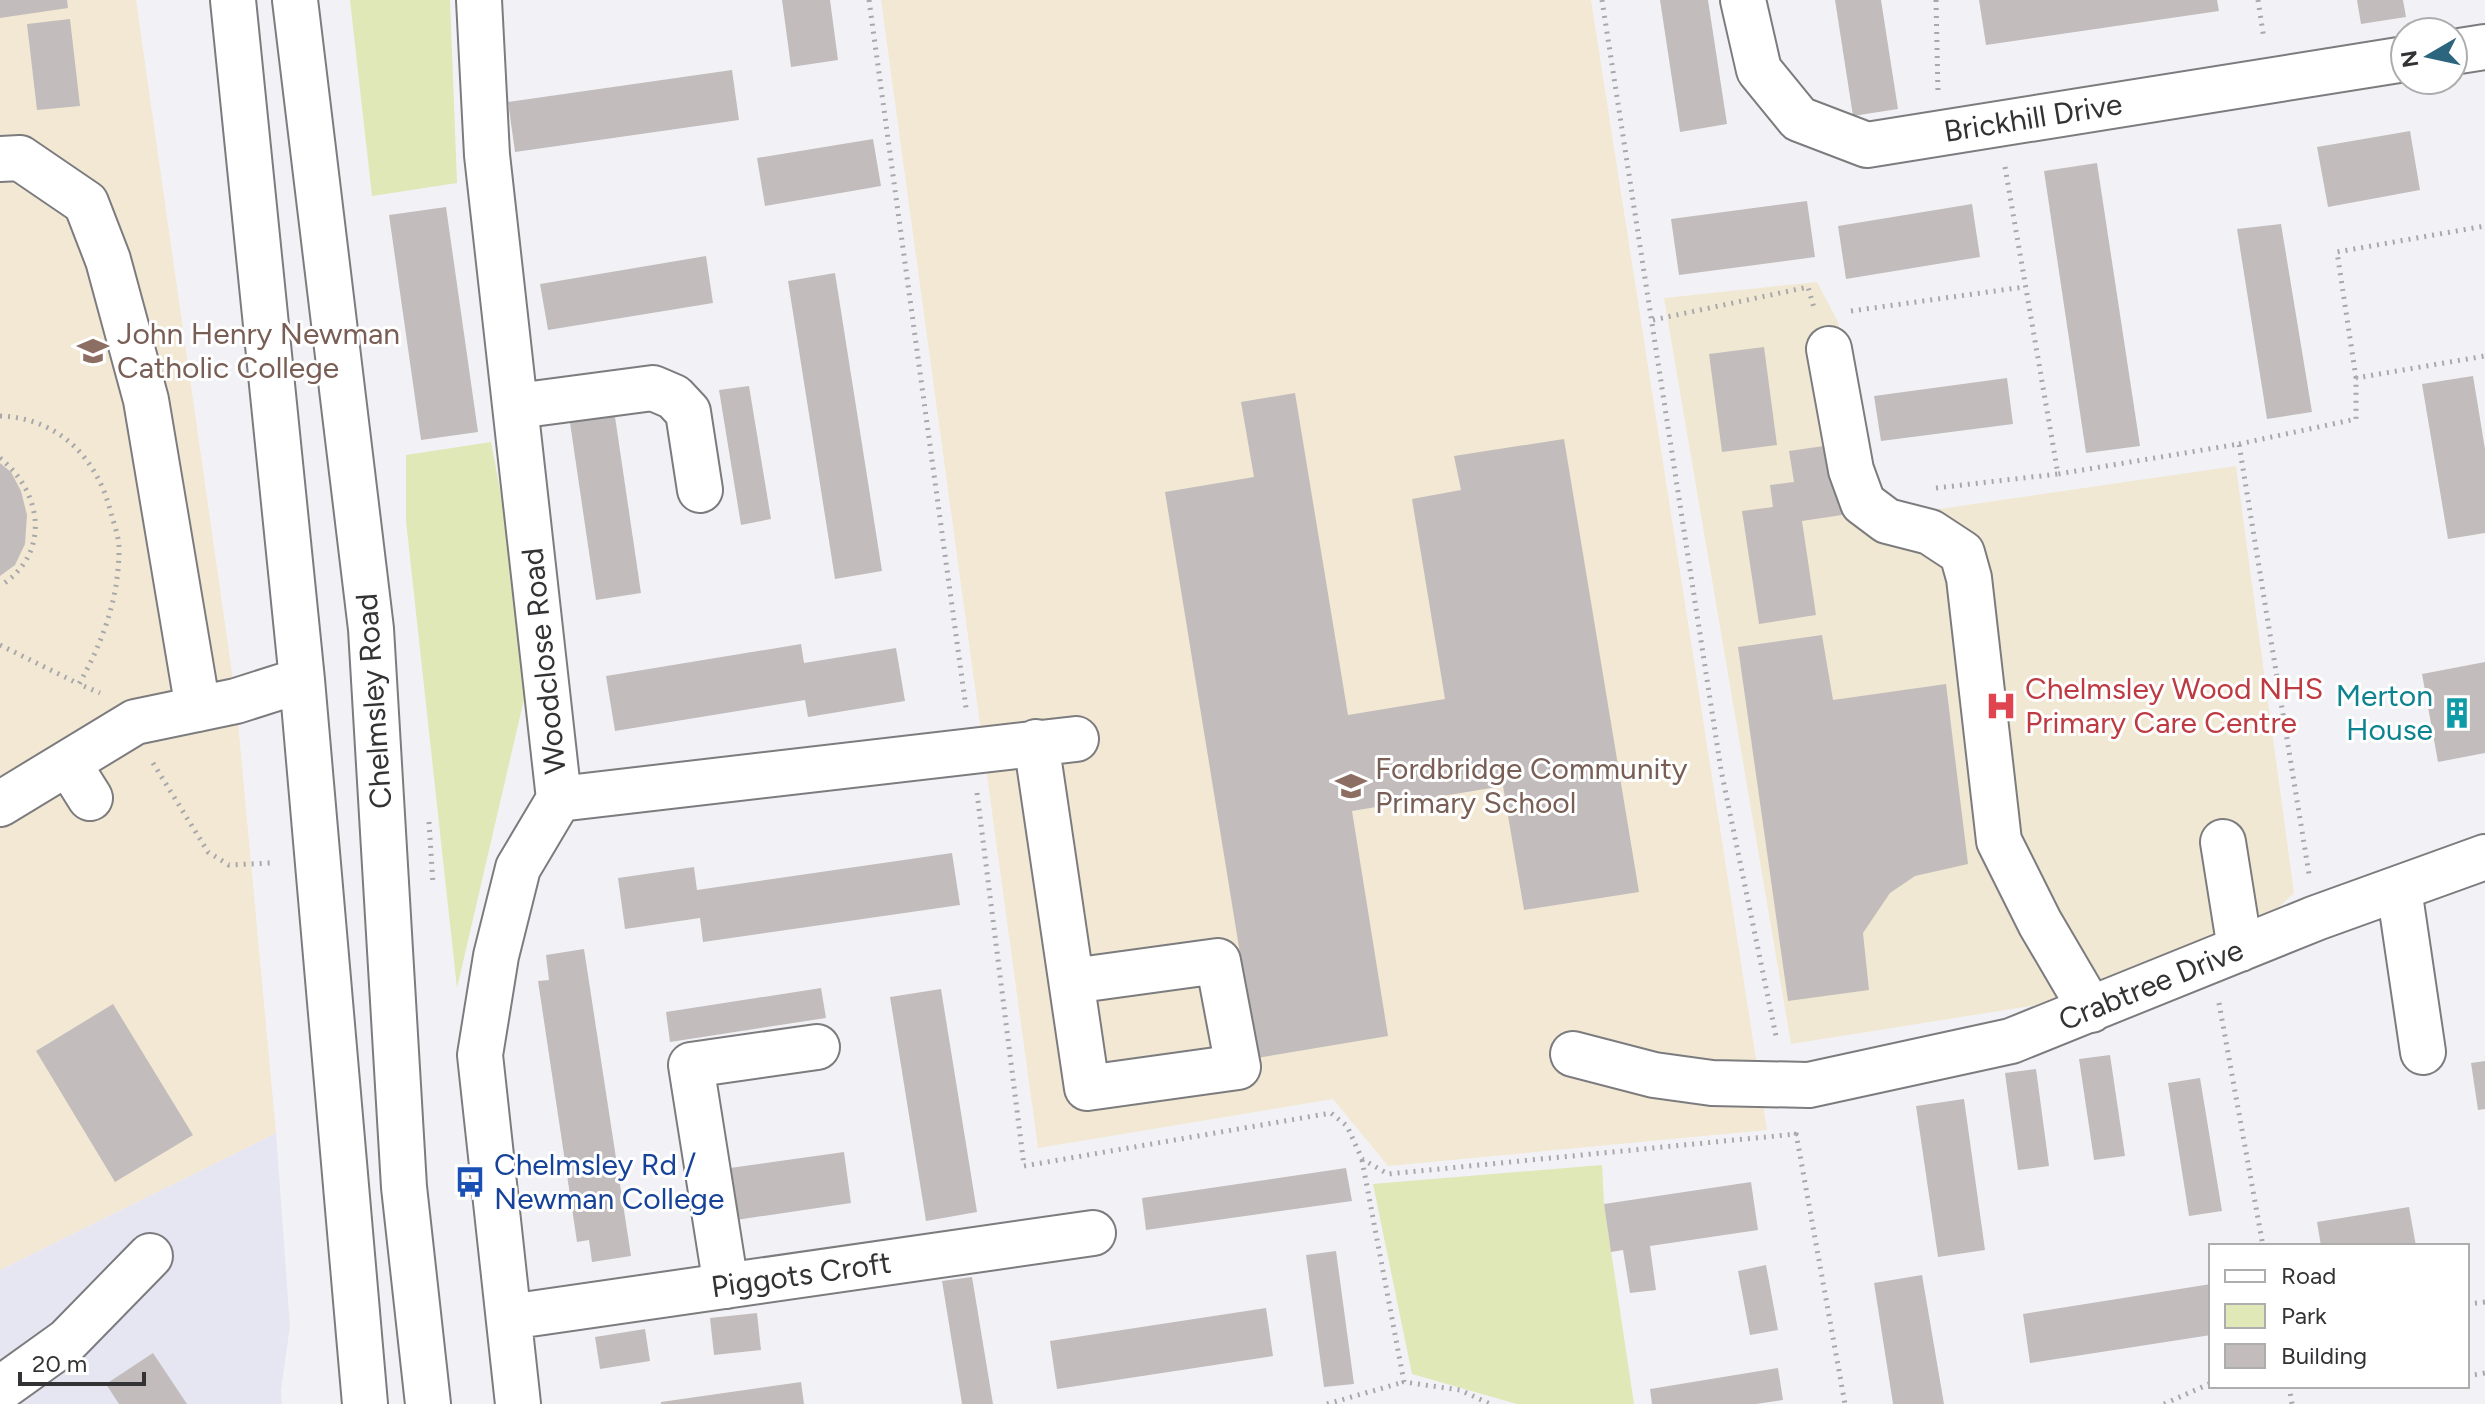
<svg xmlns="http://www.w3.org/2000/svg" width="2485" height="1404" font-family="Figtree,sans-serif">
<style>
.built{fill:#e5e6f1}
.education{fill:#f2e8d3}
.medical{fill:#f1e8d3}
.green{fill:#dfe8b6}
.building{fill:#c2bdbc}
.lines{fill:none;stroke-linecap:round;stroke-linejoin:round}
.minor-casing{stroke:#7c7c7f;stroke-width:48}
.path{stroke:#a8a8ac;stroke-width:5;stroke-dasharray:2 6;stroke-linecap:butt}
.minor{stroke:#fff;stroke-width:44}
.labels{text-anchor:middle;stroke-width:6;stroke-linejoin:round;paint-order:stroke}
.street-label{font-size:30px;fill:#333335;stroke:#fff}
.education-label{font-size:30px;fill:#785e54;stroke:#fff;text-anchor:start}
.health-label{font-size:30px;fill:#be3a42;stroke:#fff;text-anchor:start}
.culture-label{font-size:30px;fill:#0d838f;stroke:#fff;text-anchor:end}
.transit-label{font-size:30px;fill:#164399;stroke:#fff;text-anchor:start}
</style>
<rect width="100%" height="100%" fill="#f2f2f6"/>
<!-- built -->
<path class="built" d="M 276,1133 L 290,1326 L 281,1390 L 282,1404 L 0,1404 L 0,1270 Z"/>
<!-- education -->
<path class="education" d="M 0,0 L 136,0 L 236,701 L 276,1133 L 0,1270 Z
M 881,0 L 1591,0 L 1767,1130 L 1388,1166 L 1333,1099 L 1038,1148 Z"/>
<!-- medical -->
<path class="medical" d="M 1817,282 L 1838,322 L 1870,519 L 2236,466 L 2294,893 L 2273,913 L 2043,1004 L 1791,1044 L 1664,298 Z"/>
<!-- green -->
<path class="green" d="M 350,0 L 450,0 L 457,183 L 372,196 Z
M 491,442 L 519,591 L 525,695 L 457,988 L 406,521 L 406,455 Z
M 1602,1165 L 1604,1204 L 1634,1404 L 1517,1404 L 1412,1374 L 1373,1184 Z"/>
<!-- building -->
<path class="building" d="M 0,0 L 67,0 L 68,8 L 0,18 Z
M 782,0 L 830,0 L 838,60 L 791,67 Z
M 1660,0 L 1708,0 L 1727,124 L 1680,132 Z
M 1835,0 L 1881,0 L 1898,109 L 1853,116 Z
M 1979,0 L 2217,0 L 2219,11 L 1986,45 Z
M 2357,0 L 2403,0 L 2406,17 L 2361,24 Z
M 70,19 L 80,106 L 37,110 L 27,24 Z
M 732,70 L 739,120 L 515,152 L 508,102 Z
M 2410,131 L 2420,190 L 2328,207 L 2317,147 Z
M 873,139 L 881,186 L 765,206 L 757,158 Z
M 2097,163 L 2140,446 L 2086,453 L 2044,171 Z
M 1807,201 L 1815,257 L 1679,275 L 1671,219 Z
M 1972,204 L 1980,257 L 1846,279 L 1838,226 Z
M 446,207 L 478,432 L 421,440 L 389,215 Z
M 2281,224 L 2312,412 L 2267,419 L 2237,229 Z
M 706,256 L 713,303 L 548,330 L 540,284 Z
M 835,273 L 882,571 L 835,579 L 788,281 Z
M 1764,347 L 1777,445 L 1722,452 L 1709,354 Z
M 2473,376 L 2485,449 L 2485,533 L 2448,539 L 2422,384 Z
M 2007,378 L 2013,424 L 1881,441 L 1874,396 Z
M 749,386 L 771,519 L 741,525 L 719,390 Z
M 1295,393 L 1348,715 L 1445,699 L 1412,499 L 1461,490 L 1454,456 L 1564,439 L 1639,892 L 1524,910 L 1503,786 L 1352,811 L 1388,1036 L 1257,1058 L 1165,492 L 1254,477 L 1241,402 Z
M 614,410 L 641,593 L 596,600 L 569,416 Z
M 1831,445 L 1842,515 L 1802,521 L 1816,615 L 1759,624 L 1742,511 L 1773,507 L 1770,485 L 1794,482 L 1789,451 Z
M 0,463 L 11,472 L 21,491 L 27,515 L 25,544 L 15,565 L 0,576 Z
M 1822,635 L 1833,700 L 1946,684 L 1968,864 L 1915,876 L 1890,893 L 1863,933 L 1869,990 L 1788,1001 L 1738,647 Z
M 801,644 L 804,663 L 896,648 L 905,701 L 808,717 L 805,700 L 615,731 L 606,676 Z
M 2485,662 L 2485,753 L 2438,762 L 2422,674 Z
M 952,853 L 960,905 L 703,942 L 700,918 L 625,929 L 618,878 L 694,867 L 697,890 Z
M 584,949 L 631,1256 L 592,1262 L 589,1240 L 577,1242 L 538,981 L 549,980 L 546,955 Z
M 821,988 L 826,1018 L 670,1042 L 666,1012 Z
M 941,989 L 977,1212 L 926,1221 L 890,997 Z
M 113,1004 L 193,1135 L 115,1182 L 36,1051 Z
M 2110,1055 L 2125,1156 L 2094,1160 L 2079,1059 Z
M 2485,1061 L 2485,1109 L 2478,1110 L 2471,1063 Z
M 2036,1069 L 2049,1166 L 2018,1170 L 2005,1073 Z
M 2200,1078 L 2222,1211 L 2189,1216 L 2168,1083 Z
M 1964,1099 L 1985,1250 L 1938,1257 L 1916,1106 Z
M 844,1152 L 851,1203 L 736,1220 L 730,1168 Z
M 1346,1168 L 1352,1201 L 1146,1230 L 1142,1198 Z
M 1751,1182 L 1758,1230 L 1650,1246 L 1656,1290 L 1630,1293 L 1623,1250 L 1611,1252 L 1604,1204 Z
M 2409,1207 L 2416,1246 L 2321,1246 L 2317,1222 Z
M 1336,1251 L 1354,1384 L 1324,1387 L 1306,1255 Z
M 1766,1265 L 1778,1330 L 1750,1335 L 1738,1271 Z
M 1922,1275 L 1944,1404 L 1893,1404 L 1874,1283 Z
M 972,1277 L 993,1404 L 962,1404 L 942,1281 Z
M 2211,1284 L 2211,1335 L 2030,1363 L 2023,1314 Z
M 1266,1308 L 1273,1356 L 1057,1389 L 1050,1341 Z
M 757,1313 L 761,1350 L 714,1355 L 710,1318 Z
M 645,1329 L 650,1361 L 600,1369 L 595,1337 Z
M 153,1353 L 187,1404 L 119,1404 L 106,1384 Z
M 1778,1368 L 1783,1400 L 1756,1404 L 1652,1404 L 1650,1389 Z
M 801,1382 L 804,1404 L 661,1404 L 661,1402 Z"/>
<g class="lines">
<defs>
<path id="minor" d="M 233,0 L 302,680 L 365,1404
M 295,0 L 371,629 L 404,1187 L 428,1404
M 479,0 L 487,155 L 559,799 L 518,868 L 496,956 L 480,1055 L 518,1404
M 1743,0 L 1759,70 L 1799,119 L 1867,145 L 2405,59
M 2453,52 L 2485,47
M 0,159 L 20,158 L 86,203 L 108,260 L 146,400 L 198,709
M 1829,349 L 1851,470 L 1863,503 L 1887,521 L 1930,532 L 1962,553 L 1969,578 L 1999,841 L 2040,923 L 2091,1010
M 517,406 L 653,388 L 674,397 L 688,412 L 700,490
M 1036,742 L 1087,1088 L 1238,1067 L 1218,961 L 1072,981
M 68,763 L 90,798
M 559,799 L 1076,739
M 0,804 L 135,722 L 236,701 L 302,680
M 2223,842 L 2240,949
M 2399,889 L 2423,1052
M 1573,1054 L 1654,1075 L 1712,1083 L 1809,1085 L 2011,1041 L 2316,918 L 2485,857
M 726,1286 L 691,1065 L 817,1047
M 509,1317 L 1093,1233
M 0,1389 L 67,1341 L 150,1256"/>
</defs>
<!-- minor casing -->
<use href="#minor" class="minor-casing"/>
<!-- path -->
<path class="path" d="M 869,0 L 966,708
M 1602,0 L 1721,770 L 1777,1041
M 1936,0 L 1938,93
M 2258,0 L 2264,39
M 2005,167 L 2058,474 L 2239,444 L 2309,874
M 1851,311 L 2024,287
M 1653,320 L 1808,287 L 1815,311
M 2356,378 L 2337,252 L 2485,226
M 0,416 C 58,418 97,457 111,513 C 114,524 119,537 119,549 C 119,597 103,642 79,684 L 100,693
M 2239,444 L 2356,419 L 2356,378 L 2485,356
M 0,458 C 43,493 51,554 0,586
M 1936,488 L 2058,474
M 0,645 L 79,684
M 153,763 L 208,852 L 229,865 L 270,863
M 977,793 L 1024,1166 L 1331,1113 L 1347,1126 L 1362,1159 L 1388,1174 L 1796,1134 L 1798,1129
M 429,822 L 433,884
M 2219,1003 L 2263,1246
M 1796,1133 L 1845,1404
M 1362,1160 L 1404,1382 L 1460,1390 L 1490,1404
M 2467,1304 L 2485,1302
M 2467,1376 L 2485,1373
M 2289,1386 L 2292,1404
M 1327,1404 L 1404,1382
M 2164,1404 L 2211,1383"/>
<!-- minor -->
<use href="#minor" class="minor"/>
</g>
<!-- icons -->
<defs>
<symbol id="school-bare" viewBox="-9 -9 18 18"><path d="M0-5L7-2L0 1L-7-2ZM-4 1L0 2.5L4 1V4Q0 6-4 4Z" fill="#8d6e63" stroke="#fff" stroke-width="2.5" paint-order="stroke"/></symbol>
<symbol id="hospital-bare" viewBox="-9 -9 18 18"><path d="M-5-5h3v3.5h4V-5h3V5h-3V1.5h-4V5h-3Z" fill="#e0444e" stroke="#fff" stroke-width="2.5" paint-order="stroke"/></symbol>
<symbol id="building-bare" viewBox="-9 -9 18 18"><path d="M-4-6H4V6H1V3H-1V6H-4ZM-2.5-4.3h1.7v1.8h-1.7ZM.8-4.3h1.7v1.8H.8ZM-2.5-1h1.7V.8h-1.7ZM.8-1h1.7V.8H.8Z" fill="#0f9aa8" stroke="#fff" stroke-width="2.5" paint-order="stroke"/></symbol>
<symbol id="bus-bare" viewBox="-9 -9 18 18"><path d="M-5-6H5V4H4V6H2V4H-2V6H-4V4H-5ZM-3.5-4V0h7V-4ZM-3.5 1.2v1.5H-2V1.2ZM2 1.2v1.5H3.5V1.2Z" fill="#1a4fb4" stroke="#fff" stroke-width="2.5" paint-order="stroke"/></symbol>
</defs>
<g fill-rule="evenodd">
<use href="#school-bare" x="71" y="329" width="44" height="44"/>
<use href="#hospital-bare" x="1979" y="684" width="44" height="44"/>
<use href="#building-bare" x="2435" y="691" width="44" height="44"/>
<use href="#school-bare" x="1329" y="764" width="44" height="44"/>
<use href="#bus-bare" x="448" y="1160" width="44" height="44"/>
</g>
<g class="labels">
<!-- street labels -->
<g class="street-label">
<text transform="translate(2033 118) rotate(-9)" y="10">Brickhill Drive</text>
<text transform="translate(544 661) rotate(-96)" y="10">Woodclose Road</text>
<text transform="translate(374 701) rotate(-94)" y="10">Chelmsley Road</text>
<text transform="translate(2151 985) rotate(-22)" y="10">Crabtree Drive</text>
<text transform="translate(801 1275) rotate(-8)" y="10">Piggots Croft</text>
</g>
<!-- education labels -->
<g class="education-label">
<text x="117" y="344">John Henry Newman<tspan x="117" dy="34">Catholic College</tspan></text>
<text x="1375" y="779">Fordbridge Community<tspan x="1375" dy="34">Primary School</tspan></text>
</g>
<!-- health labels -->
<g class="health-label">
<text x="2025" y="699">Chelmsley Wood NHS<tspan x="2025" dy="34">Primary Care Centre</tspan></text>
</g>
<!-- culture labels -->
<g class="culture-label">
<text x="2433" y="706">Merton<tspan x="2433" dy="34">House</tspan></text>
</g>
<!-- transit labels -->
<g class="transit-label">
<text x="494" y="1175">Chelmsley Rd /<tspan x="494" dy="34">Newman College</tspan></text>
</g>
</g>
<!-- legend -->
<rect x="2209" y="1244" width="260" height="144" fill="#ffffff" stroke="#adadae" stroke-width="2"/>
<rect x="2225" y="1270" width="40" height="12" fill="#ffffff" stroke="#adadae" stroke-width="2"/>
<text x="2281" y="1284" font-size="24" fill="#333335">Road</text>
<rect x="2225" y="1304" width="40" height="24" fill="#dfe8b6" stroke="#adadae" stroke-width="2"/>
<text x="2281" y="1324" font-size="24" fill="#333335">Park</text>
<rect x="2225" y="1344" width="40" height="24" fill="#c2bdbc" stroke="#adadae" stroke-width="2"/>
<text x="2281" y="1364" font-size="24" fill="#333335">Building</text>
<!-- north arrow -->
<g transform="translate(2429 56) rotate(261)"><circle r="38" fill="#ffffff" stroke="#adadae" stroke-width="2"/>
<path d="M0-6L14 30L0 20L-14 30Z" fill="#2b657e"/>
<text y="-12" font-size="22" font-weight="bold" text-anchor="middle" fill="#333335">N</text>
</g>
<!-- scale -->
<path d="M20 1372v12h124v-12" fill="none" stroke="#333335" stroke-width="4"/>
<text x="32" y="1372" font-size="24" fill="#333335" stroke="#ffffff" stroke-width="6" paint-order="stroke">20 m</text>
</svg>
